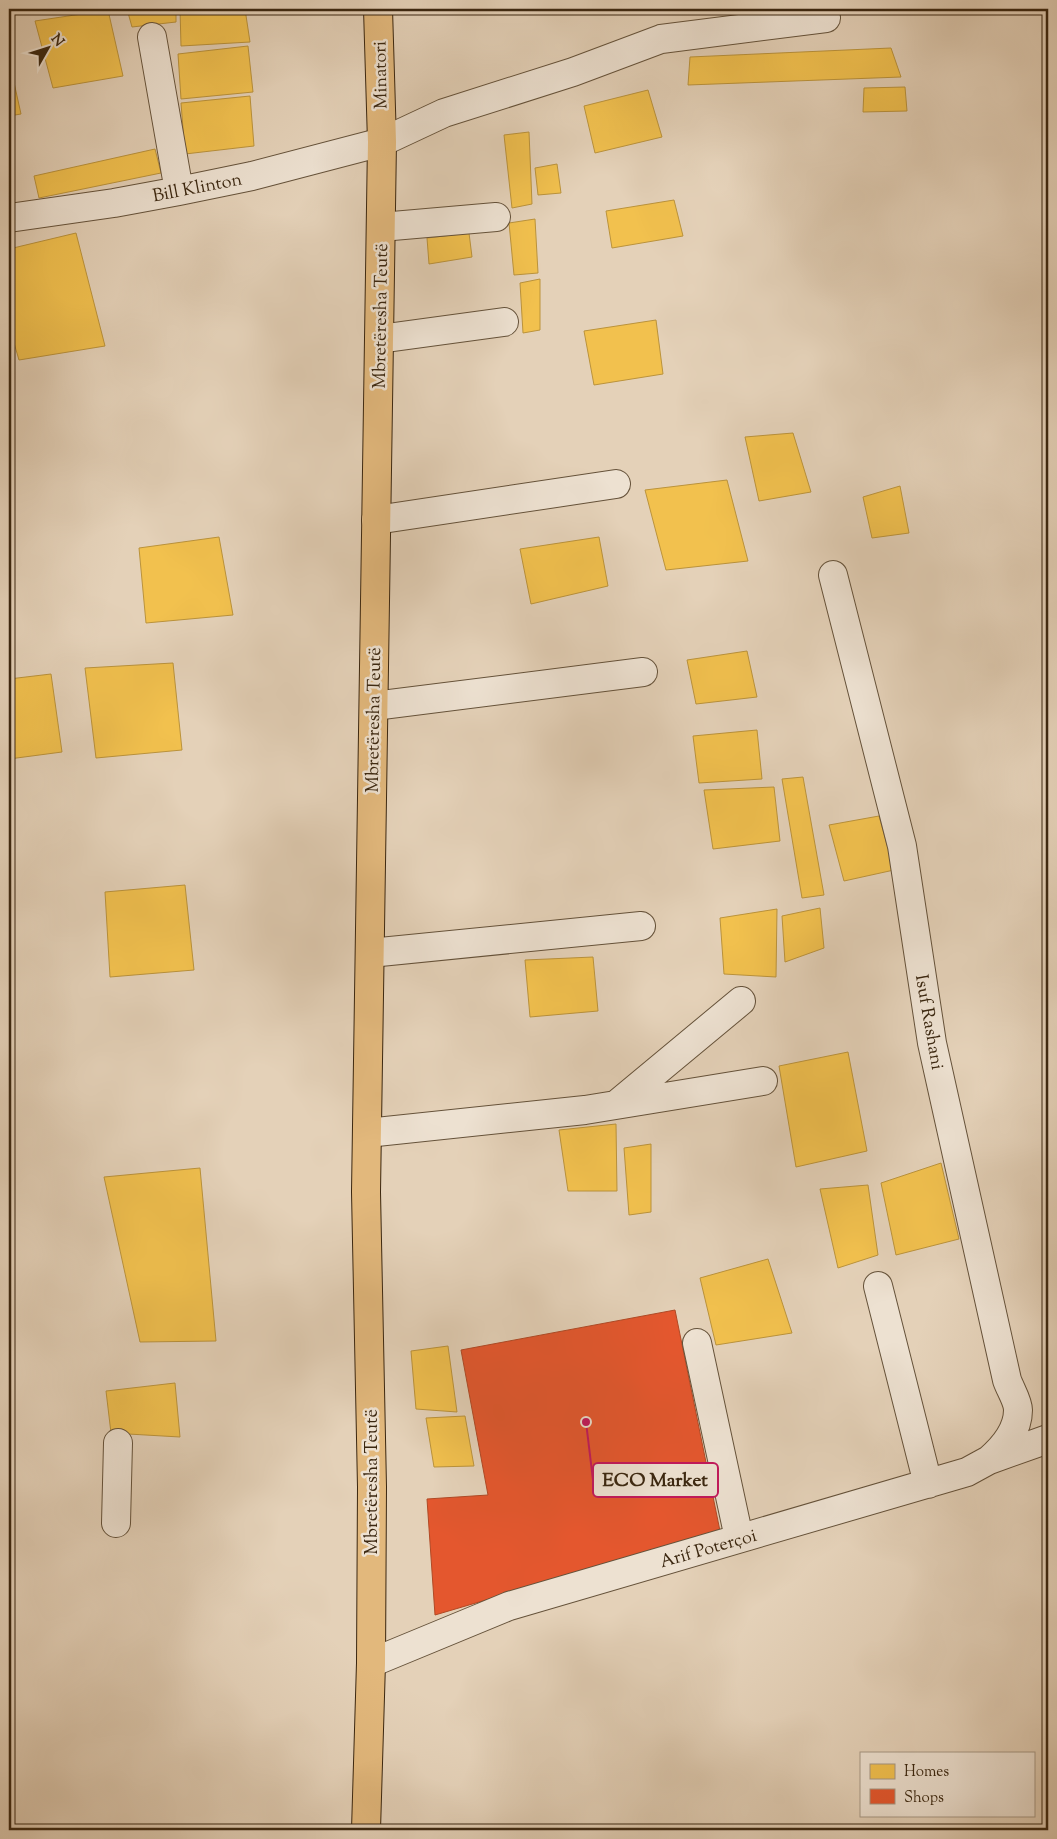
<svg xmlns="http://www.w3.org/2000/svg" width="1057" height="1839" font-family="'Sorts Mill Goudy',serif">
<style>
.homes{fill:#f2c14e;stroke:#bb933b}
.shops{fill:#e4572e;stroke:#b14925}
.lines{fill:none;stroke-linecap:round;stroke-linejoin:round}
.street-casing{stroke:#65523a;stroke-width:30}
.primary-casing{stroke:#3b2710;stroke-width:30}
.street{stroke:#ede1d1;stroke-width:28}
.primary{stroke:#e2b87c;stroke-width:28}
.labels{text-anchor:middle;stroke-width:5;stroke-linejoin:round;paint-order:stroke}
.street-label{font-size:18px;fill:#3b2710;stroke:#ede1d1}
.leader{fill:none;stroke:#c2185b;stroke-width:2}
.callout-dot{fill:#c2185b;stroke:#ede1d1;stroke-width:2}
.callout{fill:#ede1d1;stroke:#c2185b;stroke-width:2}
.callout-label{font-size:19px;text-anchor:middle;font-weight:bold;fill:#3b2710}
</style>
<rect width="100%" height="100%" fill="#e4d1b8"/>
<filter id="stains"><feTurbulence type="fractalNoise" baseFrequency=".004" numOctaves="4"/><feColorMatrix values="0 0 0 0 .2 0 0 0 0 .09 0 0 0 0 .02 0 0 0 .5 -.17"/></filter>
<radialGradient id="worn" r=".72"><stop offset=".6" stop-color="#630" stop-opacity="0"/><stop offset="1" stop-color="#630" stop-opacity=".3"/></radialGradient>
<!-- homes -->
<path class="homes" d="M 127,9 L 176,9 L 176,22 L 132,27 Z
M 180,9 L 245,9 L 250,42 L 181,46 Z
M 108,10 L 123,76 L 53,88 L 35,21 Z
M 248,46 L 253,92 L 181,99 L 178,54 Z
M 891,48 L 901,77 L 688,85 L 690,57 Z
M 9,60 L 21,114 L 9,116 Z
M 905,87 L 907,111 L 863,112 L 864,88 Z
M 648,90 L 662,137 L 595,153 L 584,106 Z
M 250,96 L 254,146 L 185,154 L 181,103 Z
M 529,132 L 532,204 L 512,208 L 504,135 Z
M 155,149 L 161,173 L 39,198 L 34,176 Z
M 557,164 L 561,193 L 538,195 L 535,168 Z
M 674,200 L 683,236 L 612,248 L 606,211 Z
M 535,219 L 538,273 L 514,275 L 509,223 Z
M 76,233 L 105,346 L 19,360 L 9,326 L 9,249 Z
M 469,233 L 472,257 L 429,264 L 427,238 Z
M 540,279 L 540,330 L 523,333 L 520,283 Z
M 656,320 L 663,374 L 594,385 L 584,331 Z
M 793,433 L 811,492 L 759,501 L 745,437 Z
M 727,480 L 748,561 L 666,570 L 645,490 Z
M 900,486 L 909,533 L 872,538 L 863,497 Z
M 219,537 L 233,615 L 146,623 L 139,548 Z
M 599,537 L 608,586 L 531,604 L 520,549 Z
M 747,651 L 757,697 L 696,704 L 687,660 Z
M 173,663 L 182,750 L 96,758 L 85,668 Z
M 51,674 L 62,752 L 9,759 L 9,679 Z
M 757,730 L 762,779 L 699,783 L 693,736 Z
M 803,777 L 824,895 L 802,898 L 782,779 Z
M 774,787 L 780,841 L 713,849 L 704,790 Z
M 879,816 L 894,870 L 844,881 L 829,825 Z
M 185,885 L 194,970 L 110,977 L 105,892 Z
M 820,908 L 824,948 L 785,962 L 782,916 Z
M 777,909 L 776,977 L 724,974 L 720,918 Z
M 593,957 L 598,1011 L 530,1017 L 525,960 Z
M 848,1052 L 867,1151 L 796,1167 L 779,1066 Z
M 616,1124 L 617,1191 L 568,1191 L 559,1130 Z
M 651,1144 L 651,1212 L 629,1215 L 624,1148 Z
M 941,1163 L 959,1239 L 896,1255 L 881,1183 Z
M 200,1168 L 216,1341 L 140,1342 L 104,1177 Z
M 868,1185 L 878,1255 L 838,1268 L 820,1189 Z
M 768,1259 L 792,1333 L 716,1345 L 700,1278 Z
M 448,1346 L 457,1412 L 416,1409 L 411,1351 Z
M 175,1383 L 180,1437 L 111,1433 L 106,1391 Z
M 465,1416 L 474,1466 L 434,1467 L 426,1418 Z"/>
<!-- shops -->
<path class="shops" d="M 675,1310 L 720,1531 L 435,1615 L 427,1499 L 488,1495 L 461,1350 Z"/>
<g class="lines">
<defs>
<path id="street" d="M 152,37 L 179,191
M 9,218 L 114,203 L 179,191 L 252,176 L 382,142 L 444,113 L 573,72 L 661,39 L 826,18
M 381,227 L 496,217
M 379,339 L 504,322
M 376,520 L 616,484
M 833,575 L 902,846 L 932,1043 L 1007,1380 C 1010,1389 1018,1401 1018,1410 C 1018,1431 1004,1447 989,1460
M 374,706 L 643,672
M 370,953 L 641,926
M 617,1104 L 741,1001
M 367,1133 L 585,1110 L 763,1081
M 878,1286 L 928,1484
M 697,1343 L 739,1538
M 116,1523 L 118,1443
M 371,1663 L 509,1606 L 967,1472 L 989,1460 L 1048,1439"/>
<path id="primary" d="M 366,1830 L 371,1663 L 372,1487 L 366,1192 L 382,142 L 378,9"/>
</defs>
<!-- street casing -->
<use href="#street" class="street-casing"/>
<!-- primary casing -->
<use href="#primary" class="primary-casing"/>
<!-- street -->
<use href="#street" class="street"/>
<!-- primary -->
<use href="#primary" class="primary"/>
</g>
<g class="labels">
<!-- street labels -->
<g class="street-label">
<text transform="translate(380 75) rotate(-91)" y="6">Minatori</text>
<text transform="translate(197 187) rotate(-11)" y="6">Bill Klinton</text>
<text transform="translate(380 316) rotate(-89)" y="6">Mbretëresha Teutë</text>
<text transform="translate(373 720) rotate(-89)" y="6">Mbretëresha Teutë</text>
<text transform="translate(930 1022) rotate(80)" y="6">Isuf Rashani</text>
<text transform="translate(371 1482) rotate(-90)" y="6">Mbretëresha Teutë</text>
<text transform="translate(708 1548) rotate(-16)" y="6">Arif Poterçoi</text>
</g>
</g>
<!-- callouts -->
<path class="leader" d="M586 1422L593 1480"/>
<circle class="callout-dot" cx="586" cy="1422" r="5"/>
<rect class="callout" x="593" y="1463" width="125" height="34" rx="5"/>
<g class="callout-label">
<text x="655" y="1486">ECO Market</text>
</g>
<!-- margin -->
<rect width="1057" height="1839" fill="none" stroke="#e4d1b8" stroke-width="30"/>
<rect x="10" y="10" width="1037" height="1819" fill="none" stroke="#3b2710" stroke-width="2.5"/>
<rect x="15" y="15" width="1027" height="1809" fill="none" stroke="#3b2710"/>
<!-- legend -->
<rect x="860" y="1752" width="175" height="65" fill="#ede1d1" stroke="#a69784"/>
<rect x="870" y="1764" width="25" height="15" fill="#f2c14e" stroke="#a69784"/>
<text x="904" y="1776" font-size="15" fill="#3b2710">Homes</text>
<rect x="870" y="1789" width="25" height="15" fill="#e4572e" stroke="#a69784"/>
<text x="904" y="1802" font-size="15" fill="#3b2710">Shops</text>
<!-- north arrow -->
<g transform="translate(48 48) rotate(51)" stroke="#ede1d1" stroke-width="4" paint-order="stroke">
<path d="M0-4L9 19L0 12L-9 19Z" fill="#3b2710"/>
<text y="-8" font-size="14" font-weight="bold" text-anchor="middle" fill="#3b2710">N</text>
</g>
<rect width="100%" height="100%" filter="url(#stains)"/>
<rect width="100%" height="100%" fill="url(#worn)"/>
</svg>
